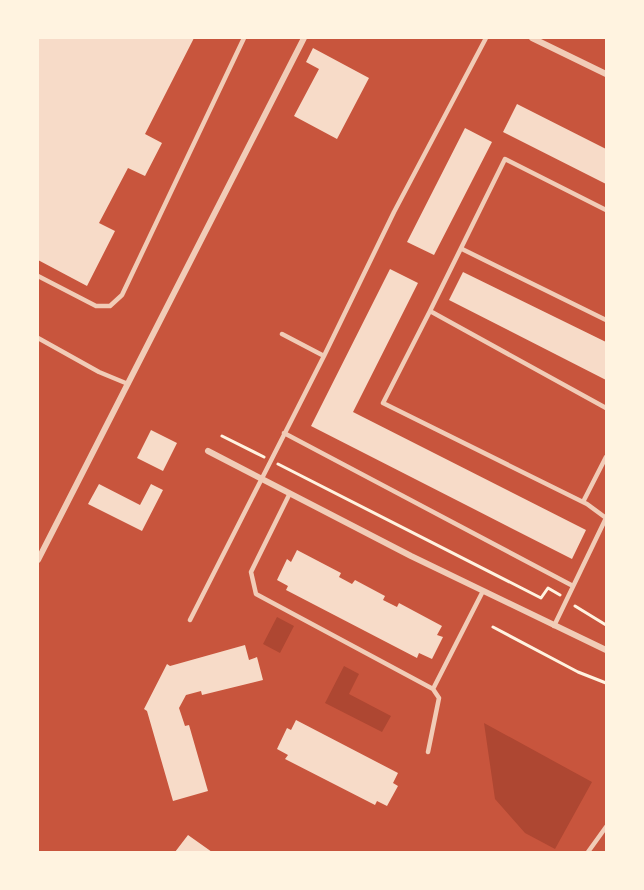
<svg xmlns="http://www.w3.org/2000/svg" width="644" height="890" font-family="Spectral,serif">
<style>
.green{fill:#ae4732}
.building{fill:#f7dbc8}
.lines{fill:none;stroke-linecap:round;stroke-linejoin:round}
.path{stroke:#fff3e0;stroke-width:3}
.service{stroke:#f1ccb7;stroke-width:4.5}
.minor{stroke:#f1ccb7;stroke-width:6}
</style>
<rect width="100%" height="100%" fill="#c8553d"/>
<!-- green -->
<path class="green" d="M 277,617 L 294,626 L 280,653 L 263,644 Z
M 344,666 L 359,674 L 349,694 L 391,716 L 382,732 L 325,703 Z
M 484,723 L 592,782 L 555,849 L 525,833 L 495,799 Z"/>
<!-- building -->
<path class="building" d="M 38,38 L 194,38 L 145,134 L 162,143 L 145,176 L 128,168 L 99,223 L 115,231 L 87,286 L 38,260 Z
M 313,48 L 369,78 L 337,139 L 294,116 L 319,69 L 306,62 Z
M 517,104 L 606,149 L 606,184 L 503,132 Z
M 465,128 L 492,142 L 434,255 L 407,242 Z
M 390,269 L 418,283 L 353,412 L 586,530 L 572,559 L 311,426 Z
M 463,272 L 606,342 L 606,380 L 449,300 Z
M 151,430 L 177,443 L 163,471 L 137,458 Z
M 99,484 L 140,505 L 151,484 L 163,490 L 142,531 L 88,504 Z
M 297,550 L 341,573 L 339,577 L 352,584 L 355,580 L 385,596 L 383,600 L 397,607 L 399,603 L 442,626 L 437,635 L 443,637 L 432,659 L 419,653 L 417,658 L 286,590 L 288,586 L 277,580 L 287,559 L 291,562 Z
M 245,645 L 249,660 L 257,657 L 263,680 L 202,695 L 201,691 L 186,695 L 179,708 L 185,726 L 189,725 L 208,791 L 173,801 L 147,711 L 144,709 L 167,664 L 170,666 Z
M 296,720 L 398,773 L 393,783 L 398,786 L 387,806 L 377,801 L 375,805 L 285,759 L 288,755 L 277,749 L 287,728 L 291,730 Z
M 188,835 L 212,852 L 175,852 Z"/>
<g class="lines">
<!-- path -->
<path class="path" d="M 222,436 L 264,457
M 278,464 L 541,598 L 548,588 L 560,595
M 575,606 L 606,625
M 493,627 L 578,672 L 606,683"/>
<!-- service -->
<path class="service" d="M 606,210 L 505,159 L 430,311 L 606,408
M 462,249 L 606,320
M 38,276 L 96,306 L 110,306 L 122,295 L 244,38
M 430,311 L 383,403 L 587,504 L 606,518 L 554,626
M 282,334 L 324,356 L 394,212 L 486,38
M 38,338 L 99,372 L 128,384
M 284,433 L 573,586
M 290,493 L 251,572 L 256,594 L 433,689 L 483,591
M 583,502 L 606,457
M 190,620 L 324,356
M 428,752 L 439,698 L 433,689
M 588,852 L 606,827"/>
<!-- minor -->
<path class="minor" d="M 532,38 L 606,74
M 208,451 L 411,556 L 606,650
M 38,560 L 304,38"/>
</g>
<!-- border -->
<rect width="644" height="890" fill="none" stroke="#fff3e0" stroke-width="78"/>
</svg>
